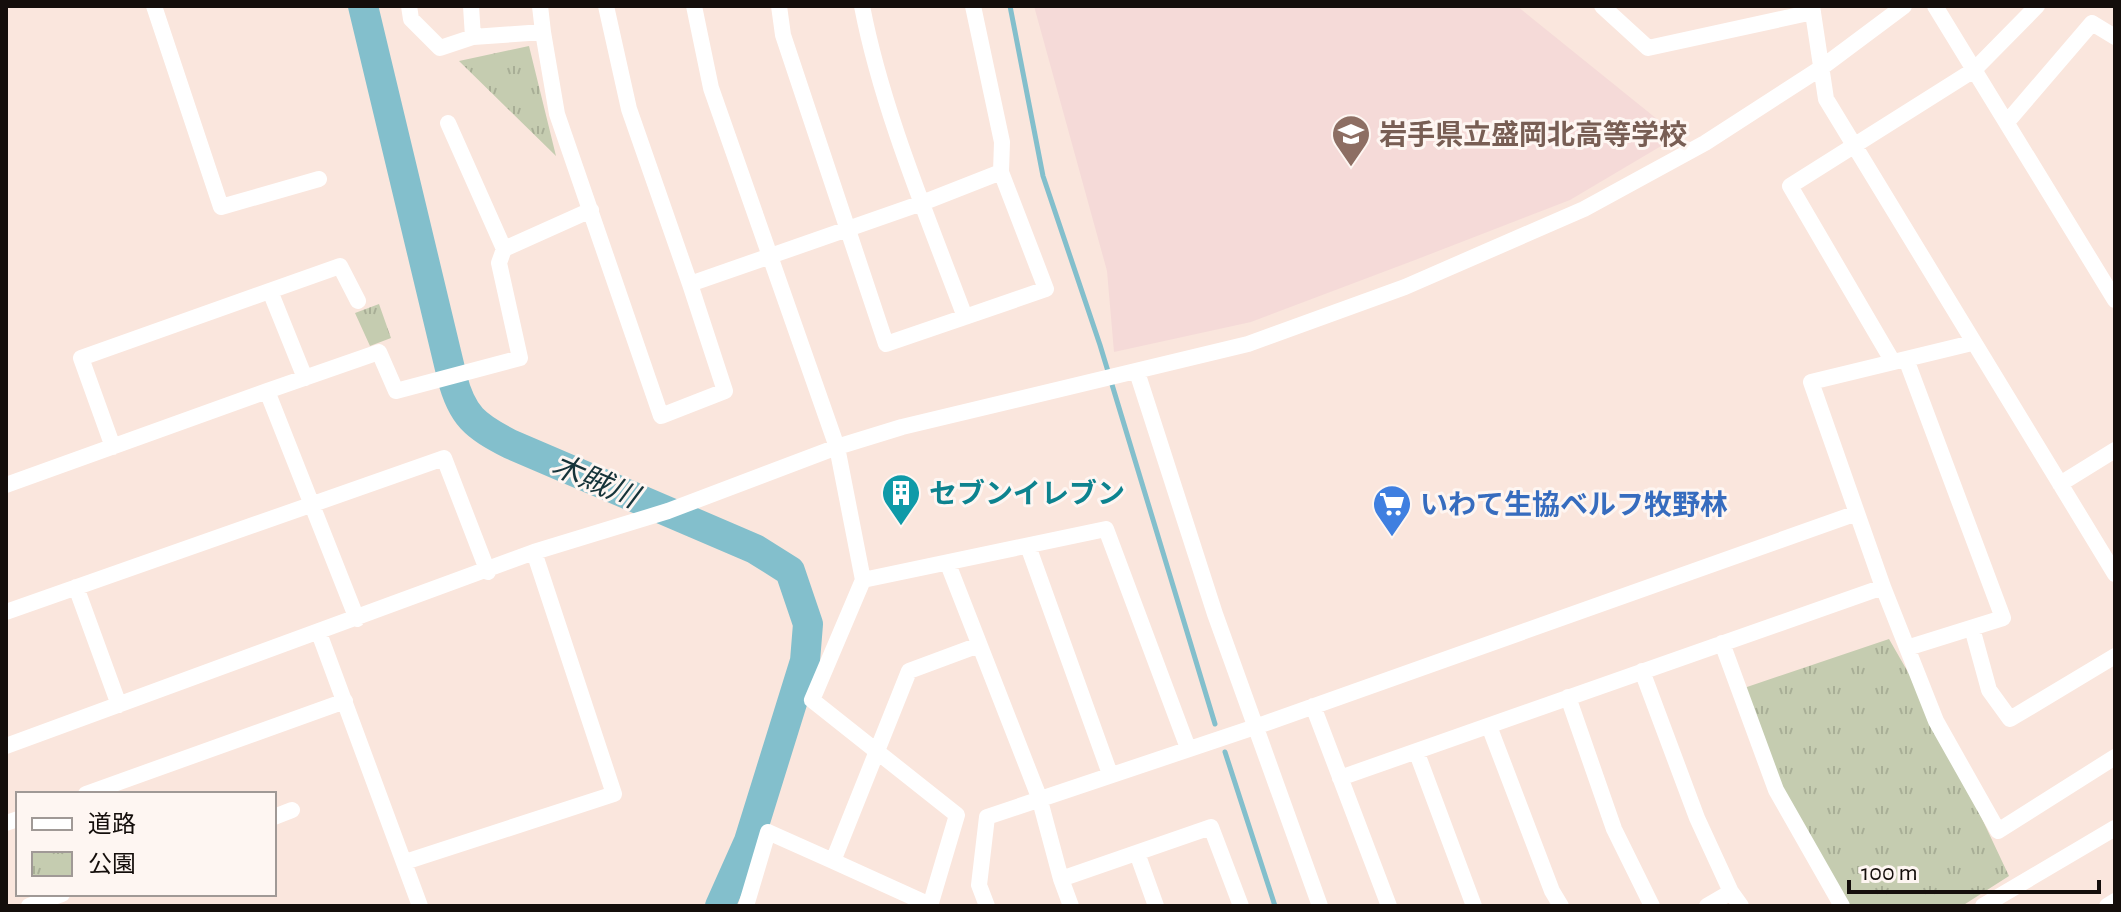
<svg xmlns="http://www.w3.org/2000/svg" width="2121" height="912" font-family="'Alegreya Sans','Noto Sans JP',sans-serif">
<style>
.education{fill:#f5dad8}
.park{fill:url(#park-tufts)}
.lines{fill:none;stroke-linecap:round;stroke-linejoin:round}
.stream{stroke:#83bfcc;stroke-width:5}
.river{stroke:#83bfcc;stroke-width:30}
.minor{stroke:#fff;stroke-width:16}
.labels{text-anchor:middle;stroke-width:6;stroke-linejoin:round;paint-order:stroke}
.education-label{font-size:28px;font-weight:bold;fill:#785e54;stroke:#fef6f2;text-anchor:start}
.culture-label{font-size:28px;font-weight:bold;fill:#0d838f;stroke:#fef6f2;text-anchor:start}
.shop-label{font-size:28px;font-weight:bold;fill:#366cbe;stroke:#fef6f2;text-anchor:start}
.water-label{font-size:30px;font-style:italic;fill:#16343a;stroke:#fef6f2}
</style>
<defs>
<pattern id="park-tufts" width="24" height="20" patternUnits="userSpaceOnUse" patternTransform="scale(2)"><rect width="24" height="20" fill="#c5ccb0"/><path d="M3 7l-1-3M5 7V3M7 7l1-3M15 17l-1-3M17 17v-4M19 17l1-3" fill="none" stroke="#a8ae96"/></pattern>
</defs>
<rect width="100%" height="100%" fill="#fae6dd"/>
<!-- education -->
<path class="education" d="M 1034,6 L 1517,6 L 1678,136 L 1570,200 L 1415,260 L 1251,322 L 1114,352 L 1107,271 Z"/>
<!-- park -->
<path class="park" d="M 529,46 L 556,156 L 459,61 Z
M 379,304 L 391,338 L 370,346 L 355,313 Z
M 1889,639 L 1936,721 L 2009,876 L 1962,906 L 1850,906 L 1784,794 L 1744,688 Z"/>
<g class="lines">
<!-- stream -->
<path class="stream" d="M 1010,6 L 1043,176 L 1100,345 L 1215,724
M 1225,752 L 1275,906"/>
<!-- river -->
<path class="river" d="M 363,6 L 452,377 C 462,416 475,426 510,444 L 755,549 L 790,571 L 808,624 L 805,661 L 749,841 L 720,906"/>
<!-- minor -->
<path class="minor" d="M 154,6 L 221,207 L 319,179
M 409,6 L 411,19 L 440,48 L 473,37 L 543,32 L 557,114 L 661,416 L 725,391 L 690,284 L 922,203 L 1001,172 L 1002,142 L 973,6
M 471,6 L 473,37
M 540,6 L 543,32
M 606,6 L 629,109 L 690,284
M 694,6 L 711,88 L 837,447 L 863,580 L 812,700 L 957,815 L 930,906
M 779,6 L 783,35 L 886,344 L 965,317
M 862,6 C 882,110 928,218 965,317 L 1046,289 L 1001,172
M 1602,6 L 1648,48 L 1813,12
M 1812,6 L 1826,99 L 2115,574
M 1935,6 L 2115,300
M 2008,121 L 2092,23 L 2115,37
M 448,123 L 504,249 L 591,210
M 270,291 L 305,378
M 1906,359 L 2003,618 L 1907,648
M 1893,362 L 1790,186 L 1974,70 L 2037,6
M 1137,372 L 1215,614 L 1320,906
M 113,447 L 81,358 L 340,266 L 358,301
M 2060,484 L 2115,450
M 6,485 L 267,391
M 1028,546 L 1110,774
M 948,564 L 1039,797 L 1061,879
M 863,580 L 1106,529 L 1188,748
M 76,587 L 119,705
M 1883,587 L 1811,382 L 1972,343
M 6,612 L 444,458 L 488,572
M 357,619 L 267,391 L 379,352 L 396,391 L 520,358 L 499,263 L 504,249
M 1972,628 L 1989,690 L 2010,719 L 2115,656
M 319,633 L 420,906
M 1722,643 L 1776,790 L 1842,906
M 1642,671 L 1697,818 L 1731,892
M 1568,697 L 1614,829 L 1652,906
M 1313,706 L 1389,906
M 1489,726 L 1552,891 L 1561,906
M 6,746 L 534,552 L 668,511 L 837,447 L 902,427 L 1248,344 L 1405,287 L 1584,209 L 1705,143 L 1821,68 L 1904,6
M 1418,756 L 1474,906
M 1340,778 L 1883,587 L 1936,721 L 1998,831 L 2115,757
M 86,794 L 345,701
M 274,817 L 292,810
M 6,823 L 18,819
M 1137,853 L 1156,906
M 405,862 L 614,794 L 534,552
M 930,905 L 833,861 L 909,671 L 979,645
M 29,906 L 62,894
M 746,906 L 768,832 L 833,861
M 987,906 L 979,885 L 987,817 L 1255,727 L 1857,513
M 1071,906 L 1061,879 L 1211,827 L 1241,906
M 1707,906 L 1731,892 L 1741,906
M 1983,906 L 2115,828
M 2107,906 L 2115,901"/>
</g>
<!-- icons -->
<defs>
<symbol id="school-pin" viewBox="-11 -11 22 30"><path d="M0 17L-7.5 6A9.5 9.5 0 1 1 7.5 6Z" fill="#8d6e63" stroke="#fef6f2"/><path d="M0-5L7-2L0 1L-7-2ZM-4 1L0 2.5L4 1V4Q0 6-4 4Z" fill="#fff"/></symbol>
<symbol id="building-pin" viewBox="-11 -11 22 30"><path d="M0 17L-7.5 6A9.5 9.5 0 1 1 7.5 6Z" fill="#0f9aa8" stroke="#fef6f2"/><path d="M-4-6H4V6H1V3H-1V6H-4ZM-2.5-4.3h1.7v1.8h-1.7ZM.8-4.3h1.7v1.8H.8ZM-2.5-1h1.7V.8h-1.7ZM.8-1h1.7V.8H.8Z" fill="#fff"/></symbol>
<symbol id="supermarket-pin" viewBox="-11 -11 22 30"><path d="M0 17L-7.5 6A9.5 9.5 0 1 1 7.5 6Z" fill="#3f7fe0" stroke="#fef6f2"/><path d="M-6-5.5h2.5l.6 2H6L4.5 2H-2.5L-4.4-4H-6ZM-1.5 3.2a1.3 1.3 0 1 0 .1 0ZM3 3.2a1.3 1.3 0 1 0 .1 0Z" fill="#fff"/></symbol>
</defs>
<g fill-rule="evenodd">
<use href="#school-pin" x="1329" y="112" width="44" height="60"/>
<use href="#building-pin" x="879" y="471" width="44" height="60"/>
<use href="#supermarket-pin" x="1370" y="482" width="44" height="60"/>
</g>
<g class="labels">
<!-- education labels -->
<g class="education-label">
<text x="1379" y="144">岩手県立盛岡北高等学校</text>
</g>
<!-- culture labels -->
<g class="culture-label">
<text x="929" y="503">セブンイレブン</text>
</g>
<!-- shop labels -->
<g class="shop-label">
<text x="1420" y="514">いわて生協ベルフ牧野林</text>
</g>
<!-- water labels -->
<g class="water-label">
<text transform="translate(595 481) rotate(23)" y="10">木賊川</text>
</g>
</g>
<!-- border -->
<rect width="2121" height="912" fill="none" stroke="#140e0b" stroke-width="16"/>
<!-- legend -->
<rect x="16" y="792" width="260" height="104" fill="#fef6f2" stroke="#a09996" stroke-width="2"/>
<rect x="32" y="818" width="40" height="12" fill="#ffffff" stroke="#a09996" stroke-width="2"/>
<text x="88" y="832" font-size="24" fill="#140e0b">道路</text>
<rect x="32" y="852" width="40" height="24" fill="url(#park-tufts)" stroke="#a09996" stroke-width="2"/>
<text x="88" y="872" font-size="24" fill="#140e0b">公園</text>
<!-- scale -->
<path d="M1849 880v12h250v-12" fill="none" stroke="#140e0b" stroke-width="4"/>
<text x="1861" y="880" font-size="24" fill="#140e0b" stroke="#fef6f2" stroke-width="6" paint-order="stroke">100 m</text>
</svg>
